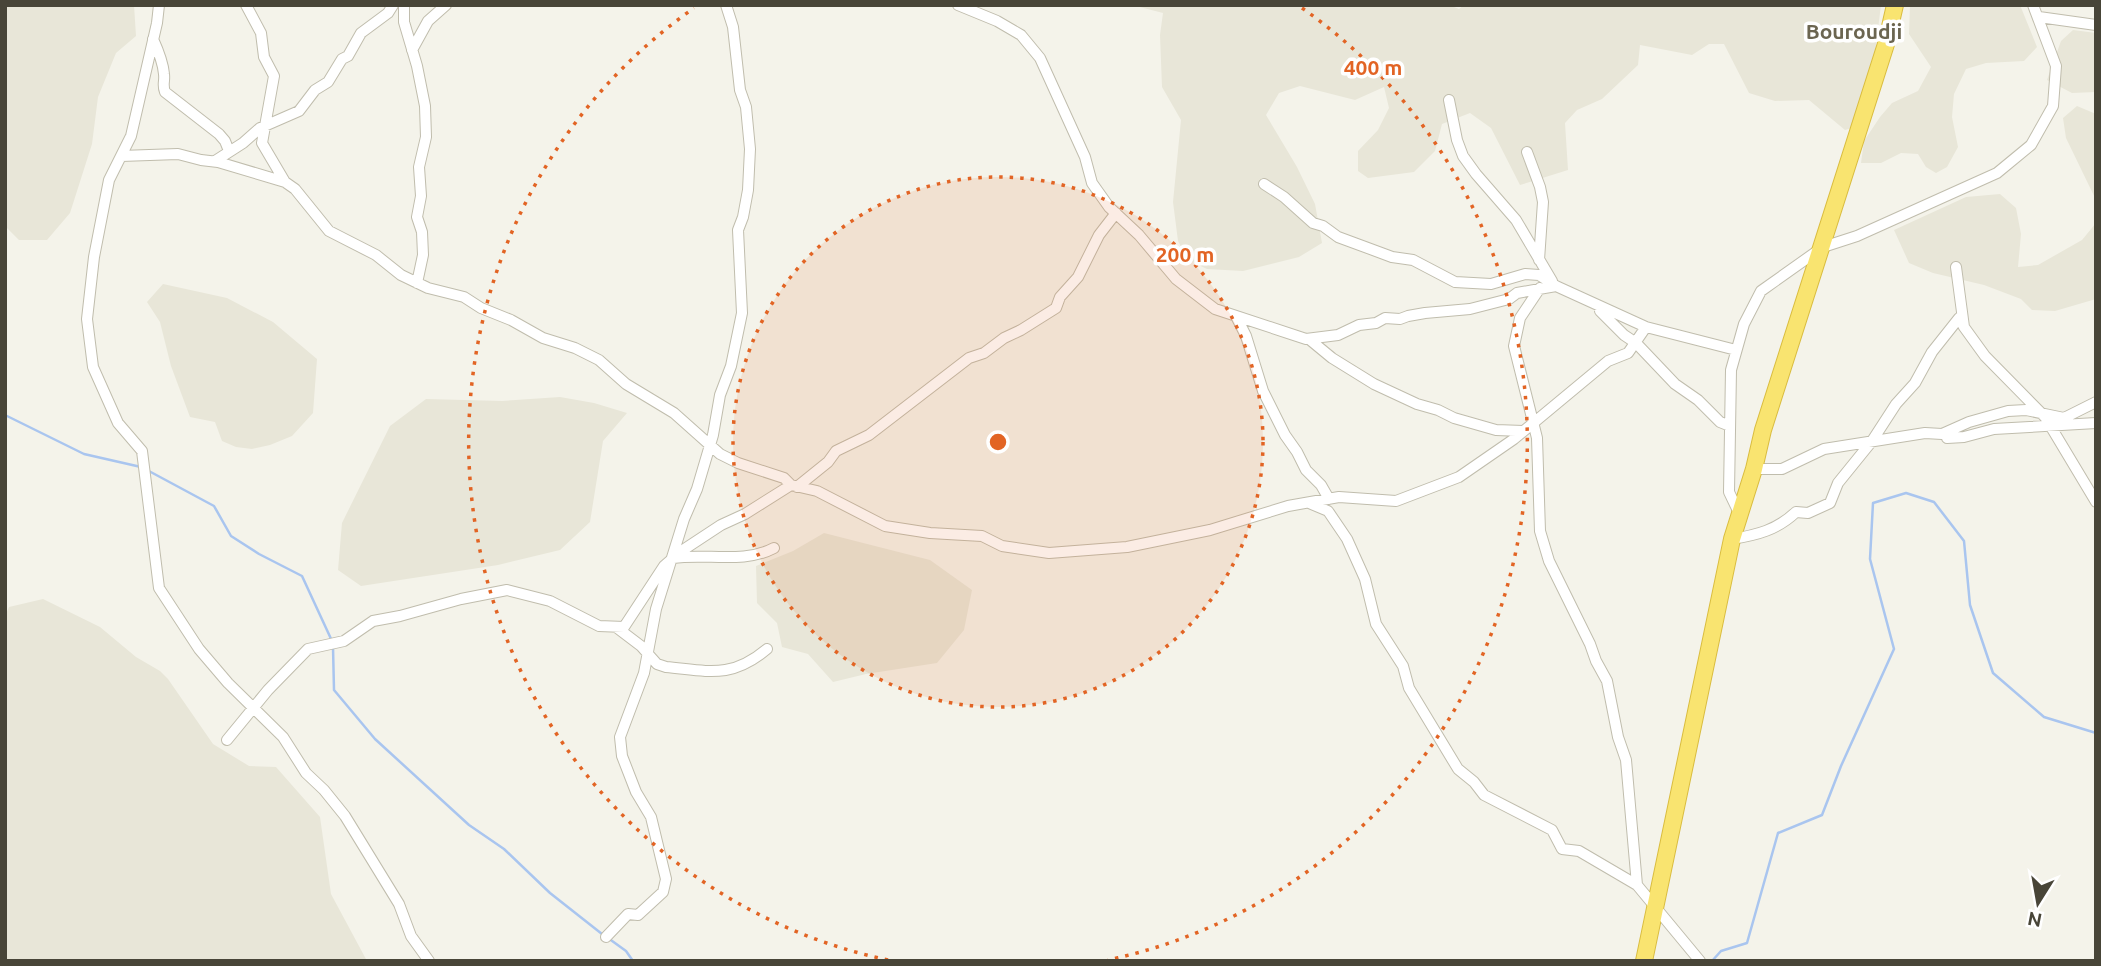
<svg xmlns="http://www.w3.org/2000/svg" width="2101" height="966" font-family="Ubuntu,sans-serif">
<style>
.residential{fill:#e8e6d8}
.lines{fill:none;stroke-linecap:round;stroke-linejoin:round}
.stream{stroke:#a9c5ef;stroke-width:2.5}
.minor-casing{stroke:#c0bdad;stroke-width:12}
.highway-casing{stroke:#d9bc3f;stroke-width:18}
.minor{stroke:#fff;stroke-width:10}
.highway{stroke:#f9e470;stroke-width:16}
.ring{fill:none;stroke:#e26424;stroke-width:3.5;stroke-dasharray:3.5 7}
.labels{text-anchor:middle;stroke-width:7;stroke-linejoin:round;paint-order:stroke}
.quarter-label{font-size:21px;font-weight:bold;fill:#6b6550;stroke:#fff}
.centre{fill:#e26424;stroke:#fff;stroke-width:3.5}
.ring-label{font-size:21px;text-anchor:middle;font-weight:bold;fill:#e26424;stroke:#fff;stroke-width:7;stroke-linejoin:round;paint-order:stroke}
</style>
<rect width="100%" height="100%" fill="#f4f3ea"/>
<!-- residential -->
<path class="residential" d="M 5,5 L 134,5 L 136,36 L 116,53 L 98,97 L 92,144 L 70,213 L 47,240 L 19,240 L 5,226 Z
M 1132,5 L 1449,5 L 1459,9 L 1464,5 L 1881,5 L 1875,53 L 1855,127 L 1845,130 L 1809,100 L 1775,101 L 1749,93 L 1724,44 L 1709,44 L 1692,55 L 1640,45 L 1638,65 L 1602,99 L 1577,110 L 1565,123 L 1568,170 L 1520,185 L 1491,128 L 1470,113 L 1442,124 L 1435,151 L 1414,172 L 1368,178 L 1358,171 L 1358,151 L 1378,130 L 1389,108 L 1384,87 L 1355,100 L 1300,86 L 1279,93 L 1266,115 L 1297,167 L 1315,204 L 1322,243 L 1299,257 L 1243,271 L 1207,269 L 1188,260 L 1178,241 L 1173,202 L 1181,120 L 1162,87 L 1160,35 L 1163,13 Z
M 1910,5 L 2020,5 L 2037,47 L 2024,61 L 1986,63 L 1966,69 L 1954,94 L 1952,117 L 1958,147 L 1947,167 L 1936,173 L 1926,167 L 1918,154 L 1901,153 L 1881,163 L 1861,163 L 1864,141 L 1880,117 L 1892,103 L 1918,91 L 1931,67 L 1909,34 Z
M 2073,30 L 2096,33 L 2096,92 L 2072,93 L 2047,80 L 2061,41 Z
M 2077,106 L 2096,114 L 2096,200 L 2066,138 L 2063,118 Z
M 2000,194 L 2016,208 L 2021,234 L 2018,267 L 2038,265 L 2082,240 L 2096,223 L 2096,299 L 2055,311 L 2032,310 L 2021,299 L 1984,285 L 1933,273 L 1909,263 L 1894,230 L 1966,197 Z
M 163,284 L 227,298 L 273,322 L 317,359 L 313,413 L 292,436 L 270,445 L 252,449 L 236,447 L 222,441 L 215,422 L 190,417 L 171,366 L 160,322 L 147,302 Z
M 560,397 L 594,403 L 627,413 L 603,441 L 590,522 L 560,550 L 498,565 L 361,586 L 338,570 L 342,523 L 390,426 L 426,399 L 502,401 Z
M 824,533 L 930,560 L 972,590 L 964,630 L 937,663 L 866,674 L 833,682 L 808,654 L 782,647 L 777,623 L 757,603 L 756,566 L 793,551 Z
M 43,599 L 100,627 L 136,657 L 160,671 L 168,679 L 213,744 L 249,766 L 276,767 L 320,817 L 331,894 L 367,961 L 5,961 L 5,616 L 9,607 Z"/>
<g class="lines">
<!-- stream -->
<path class="stream" d="M 5,415 L 84,454 L 141,467
M 147,470 L 214,506 L 231,536 L 259,554 L 302,576 L 332,641
M 333,647 L 334,690 L 375,739 L 469,825 L 504,849 L 550,893 L 602,934
M 608,938 L 626,951 L 633,961
M 1712,961 L 1721,951 L 1747,943 L 1778,833 L 1822,815 L 1841,766 L 1894,649 L 1870,559 L 1873,503 L 1906,493 L 1934,502 L 1964,541 L 1970,605 L 1993,673 L 2044,717 L 2096,733"/>
<defs>
<path id="minor" d="M 159,5 L 157,23 L 131,136 L 109,180 L 94,257 L 87,319 L 93,367 L 118,423 L 142,451 L 159,588 L 199,649 L 228,683 L 283,737 L 306,773 L 324,790 L 345,816 L 399,904 L 411,936 L 429,961
M 246,5 L 261,33 L 264,57 L 274,76 L 262,143 L 285,182
M 404,5 L 404,22 L 417,66 L 425,106 L 426,137 L 419,167 L 421,196 L 417,217 L 422,232 L 423,255 L 417,283
M 958,5 L 997,21 L 1021,35 L 1040,58 L 1085,157 L 1092,183 L 1109,207 L 1139,235 L 1176,279 L 1215,309 L 1306,339 L 1338,335 L 1359,325 L 1376,323 L 1385,318 L 1400,319 L 1408,316 L 1425,313 L 1470,309 L 1509,299 L 1517,293 L 1556,286 L 1646,327 L 1736,350
M 2039,17 L 2096,25
M 153,39 C 158,50 163,62 164,74 C 165,82 162,84 165,92 L 219,134 L 225,141 L 229,151
M 412,50 L 428,21 L 446,5
M 1449,100 L 1457,140 L 1463,156 L 1476,174 L 1516,220 L 1552,281
M 1527,152 L 1540,187 L 1543,202 L 1539,260
M 121,156 L 178,154 L 201,160 L 218,162 L 285,182 L 295,189 L 329,231 L 376,255 L 401,275 L 428,288 L 464,297 L 481,308 L 511,320 L 543,338 L 575,348 L 599,360 L 626,384 L 674,413 L 720,454 L 738,463 L 784,478 L 791,485
M 215,161 L 243,143 L 260,128 L 299,111 L 315,90 L 328,82 L 342,59 L 348,56 L 361,33 L 388,13 L 393,5
M 1264,184 L 1284,197 L 1313,223 L 1323,226 L 1338,237 L 1392,257 L 1413,260 L 1455,282 L 1491,284 L 1525,274 L 1539,275 L 1556,286
M 1956,267 L 1964,327 L 1985,356 L 2045,417 L 2096,502
M 1540,288 L 1520,318 L 1514,346 L 1537,438 L 1540,531 L 1549,561 L 1590,644 L 1596,661 L 1607,681 L 1618,737 L 1626,760 L 1637,885
M 1600,311 L 1624,335 L 1636,343 L 1675,384 L 1698,400 L 1720,422 L 1730,426
M 1237,318 L 1246,336 L 1263,391 L 1285,435 L 1297,452 L 1306,470 L 1321,485 L 1329,499
M 1309,339 L 1332,358 L 1374,384 L 1417,404 L 1438,410 L 1454,418 L 1496,430 L 1523,431
M 1947,438 L 1964,437 L 1994,429 L 2096,423
M 1754,469 L 1782,469 L 1824,449 L 1925,433 L 1942,434 L 1969,422 L 2008,411 L 2026,410 L 2064,418 L 2096,402
M 797,487 L 828,462 L 836,451 L 869,435 L 969,358 L 984,353 L 1004,338 L 1021,330 L 1056,308 L 1060,297 L 1078,277 L 1099,235 L 1116,213
M 1309,503 L 1328,511 L 1347,539 L 1365,579 L 1376,624 L 1403,666 L 1409,688 L 1458,769 L 1474,782 L 1484,795 L 1552,830 L 1562,849 L 1579,851 L 1637,885 L 1700,961
M 1740,515 L 1729,492 L 1731,370 L 1744,324 L 1761,291 L 1823,247 L 1857,236 L 1997,173 L 2031,145 L 2053,106 L 2056,66 L 2033,5
M 1732,539 C 1757,535 1777,530 1796,512 L 1808,513 L 1830,503 L 1838,483 L 1872,441 L 1896,404 L 1915,383 L 1932,352 L 1959,318 L 1964,327
M 673,558 C 706,553 744,564 774,548
M 616,627 L 641,646 L 657,664 L 666,667 C 709,671 731,679 767,649
M 227,740 L 268,690 L 308,649 L 344,641 L 373,621 L 400,616 L 461,599 L 507,590 L 550,601 L 599,626 L 624,627 L 664,566 L 680,552 L 721,525 L 745,514 L 791,485 L 817,491 L 885,526 L 930,533 L 982,536 L 1002,546 L 1049,553 L 1127,547 L 1210,530 L 1288,506 L 1339,497 L 1396,501 L 1459,477 L 1514,439 L 1608,361 L 1628,353 L 1646,327
M 606,937 L 628,914 L 638,915 L 663,892 L 666,879 L 651,817 L 636,792 L 622,756 L 620,737 L 644,673 L 656,609 L 684,519 L 697,489 L 713,435 L 720,395 L 731,366 L 742,313 L 738,230 L 743,217 L 748,190 L 750,149 L 746,107 L 740,90 L 733,27 L 726,5"/>
<path id="highway" d="M 1644,961 L 1732,539 L 1754,469 L 1763,430 L 1886,44 L 1895,5"/>
</defs>
<!-- minor casing -->
<use href="#minor" class="minor-casing"/>
<!-- highway casing -->
<use href="#highway" class="highway-casing"/>
<!-- minor -->
<use href="#minor" class="minor"/>
<!-- highway -->
<use href="#highway" class="highway"/>
</g>
<!-- distance rings -->
<circle cx="998" cy="442" r="265" fill="#e26424" fill-opacity=".12"/>
<g class="ring">
<circle cx="998" cy="442" r="265"/>
<path d="M888 960A530 530 0 0 1 694 8M1302 8A530 530 0 0 1 1108 960"/>
</g>
<g class="labels">
<!-- quarter labels -->
<g class="quarter-label">
<text x="1854" y="39">Bouroudji</text>
</g>
</g>
<circle cx="998" cy="442" r="10" class="centre"/>
<g class="ring-label">
<text x="1373" y="75">400 m</text>
<text x="1185" y="262">200 m</text>
</g>
<!-- border -->
<rect width="2101" height="966" fill="none" stroke="#484538" stroke-width="14"/>
<!-- north arrow -->
<g transform="translate(2038 903) rotate(191)" stroke="#ffffff" stroke-width="5" paint-order="stroke">
<path d="M0-5L12 26L0 18L-12 26Z" fill="#484538"/>
<text y="-10" font-size="19" font-weight="bold" text-anchor="middle" fill="#484538">N</text>
</g>
</svg>
